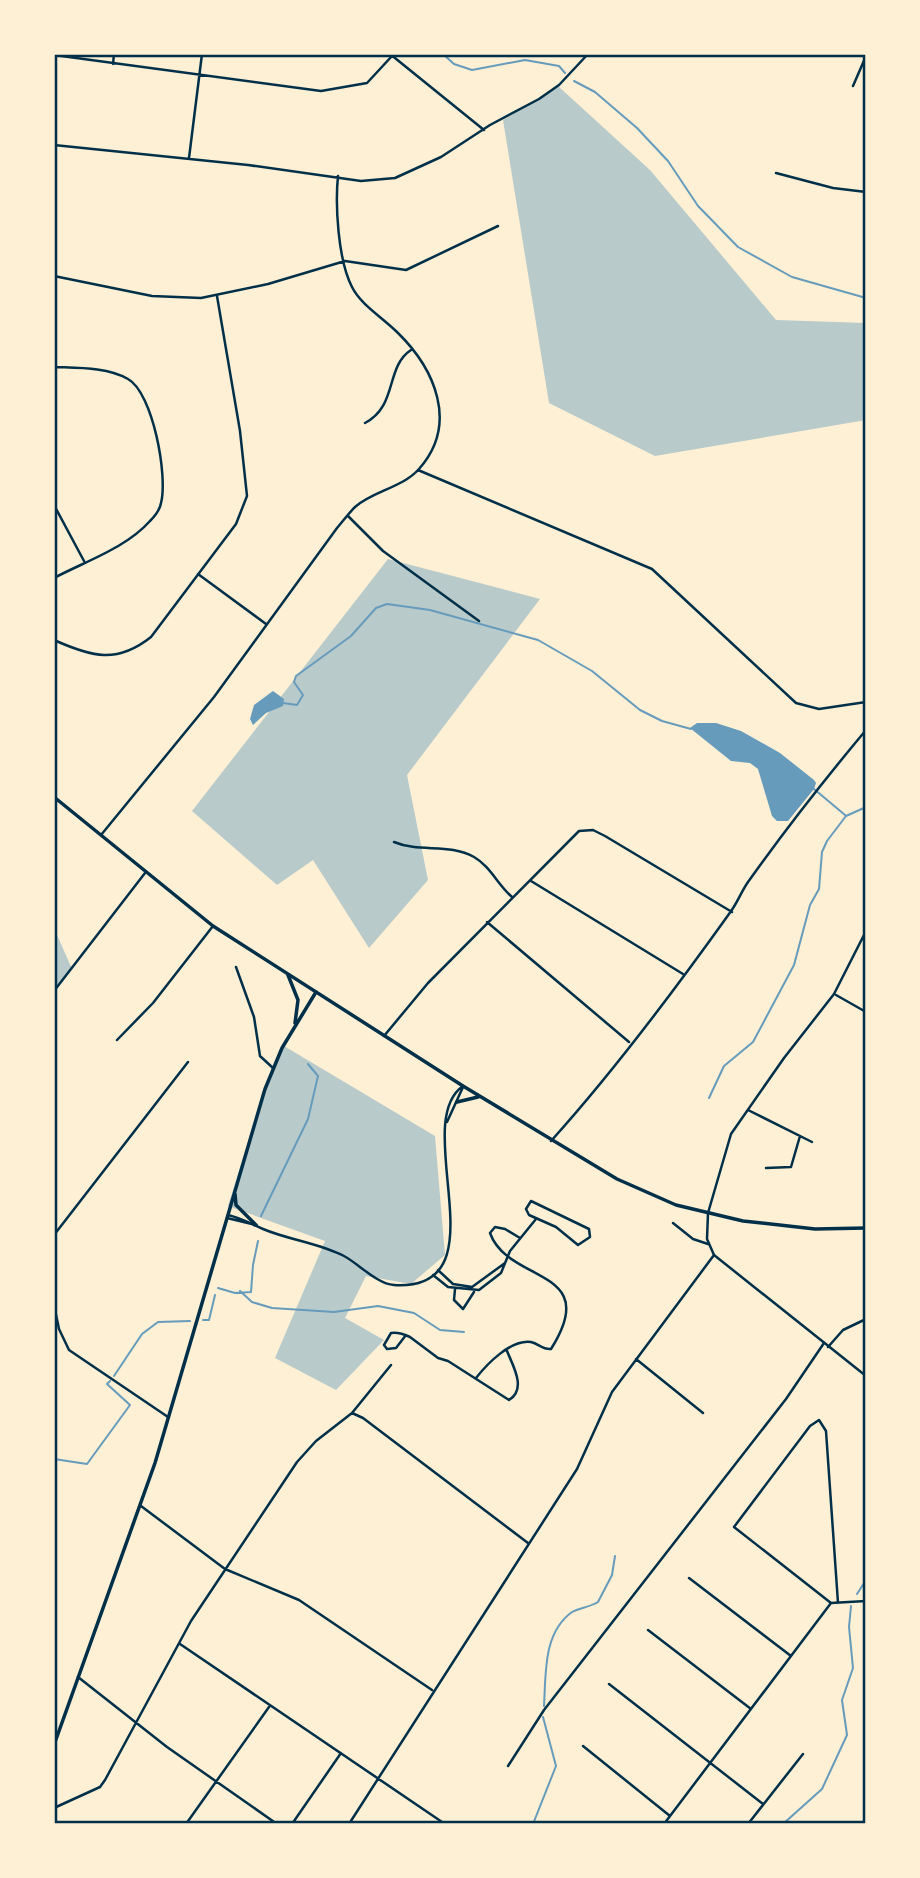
<svg xmlns="http://www.w3.org/2000/svg" width="920" height="1878" font-family="'Open Sans',sans-serif">
<style>
.green{fill:#b9caca}
.water{fill:#669bbc}
.lines{fill:none;stroke-linecap:round;stroke-linejoin:round}
.stream{stroke:#669bbc;stroke-width:2}
.minor{stroke:#003049;stroke-width:2.5}
.tertiary{stroke:#003049;stroke-width:2.5}
.primary{stroke:#003049;stroke-width:3.5}
.trunk{stroke:#003049;stroke-width:3.5}
.neatline{fill:none;stroke:#003049;stroke-width:2.5}
</style>
<rect width="100%" height="100%" fill="#fdf0d5"/>
<!-- green -->
<path class="green" d="M 558,86 L 650,170 L 776,320 L 866,323 L 866,420 L 655,456 L 549,403 L 503,120 Z
M 388,559 L 540,599 L 407,775 L 428,880 L 369,948 L 313,860 L 277,885 L 192,811 Z
M 54,928 L 72,969 L 54,990 Z
M 284,1046 L 435,1136 L 445,1255 L 411,1284 L 366,1276 L 345,1318 L 384,1340 L 336,1390 L 275,1358 L 325,1241 L 228,1206 L 259,1106 Z"/>
<!-- water -->
<path class="water" d="M 273,691 L 284,699 L 283,706 L 266,713 L 253,725 L 250,719 L 254,705 Z
M 697,723 L 716,723 L 741,731 L 780,753 L 814,780 L 816,783 L 814,789 L 788,821 L 777,821 L 772,816 L 758,769 L 750,763 L 731,761 L 690,728 Z"/>
<g class="lines">
<!-- stream -->
<path class="stream" d="M 443,54 L 454,64 L 472,70 L 525,60 L 559,66 L 565,73
M 574,81 L 595,92 L 637,128 L 668,161 L 698,206 L 738,247 L 792,277 L 866,298
M 283,703 L 297,705 L 303,695 L 294,682 L 296,676 L 351,636 L 376,608 L 387,604 L 430,610 L 538,640 L 592,671 L 640,710 L 662,721 L 691,729
M 814,789 L 845,815
M 709,1098 L 724,1066 L 753,1042 L 794,965 L 810,905 L 819,889 L 822,852 L 827,841 L 846,816 L 866,807
M 261,1216 L 308,1119 L 318,1076 L 308,1064
M 218,1288 L 235,1293 L 251,1292 L 253,1265 L 258,1241
M 240,1291 L 252,1302 L 272,1308 L 334,1312 L 378,1306 L 414,1313 L 440,1330 L 464,1332
M 203,1320 L 209,1320 L 215,1295
M 114,1376 L 142,1334 L 158,1322 L 190,1321
M 54,1459 L 87,1464 L 130,1405 L 107,1384 L 110,1381
M 857,1594 L 866,1580
M 544,1706 C 546,1673 543,1633 572,1612 C 579,1608 590,1607 598,1602 L 612,1575 L 615,1556
M 533,1824 L 556,1766 L 543,1717
M 783,1824 L 822,1789 L 847,1735 L 842,1700 L 853,1668 L 849,1627 L 851,1606"/>
<!-- minor -->
<path class="minor" d="M 390,54 L 484,130
M 54,55 L 321,91 L 367,83 L 392,56
M 113,64 L 114,54
M 853,86 L 866,56
M 54,145 L 248,165 L 361,181 L 395,178 L 441,157 L 490,125 L 539,99 L 559,85 L 588,54
M 189,158 L 202,54
M 776,173 L 833,188 L 866,192
M 54,276 L 152,296 L 201,298 L 268,284 L 345,261 L 406,270 L 498,226
M 54,367 C 77,368 107,367 128,379 C 153,393 168,476 161,503 C 160,509 154,517 150,521 C 126,548 86,561 54,578
M 365,423 C 398,406 385,367 411,350
M 418,470 L 652,569 L 796,703 L 819,709 L 866,702
M 54,505 L 84,561
M 348,516 L 383,551 L 479,621
M 198,574 L 266,624
M 54,640 C 92,657 117,664 151,637 L 236,524 L 247,496 L 240,431 L 217,296
M 101,835 L 214,697 L 337,528 C 343,521 349,513 355,507 C 373,491 402,488 419,469 C 459,424 435,369 397,332 C 382,317 361,305 352,287 C 338,260 335,205 338,176
M 394,842 C 420,853 449,843 474,857 C 490,866 498,885 512,897
M 531,881 L 683,974
M 487,922 L 629,1042
M 236,967 L 254,1017 L 260,1056 L 273,1068
M 54,991 L 145,873
M 836,995 L 866,1012
M 384,1036 L 428,983 L 579,831 L 593,830 L 605,836 L 732,912
M 117,1040 L 153,1003 L 213,926
M 748,1110 L 812,1142
M 447,1122 L 463,1087
M 551,1141 C 615,1070 674,991 729,914 C 737,904 741,892 748,882 C 785,830 825,779 866,730
M 766,1168 L 791,1167 L 800,1136
M 531,1201 L 589,1229 L 590,1237 L 578,1245 L 556,1227 L 529,1215 L 526,1209 Z
M 708,1213 L 731,1134 L 784,1058 L 834,994 L 866,931
M 228,1215 C 241,1218 251,1224 263,1229 C 289,1240 319,1243 344,1256 C 359,1264 377,1284 394,1285 C 505,1292 408,1124 463,1086
M 227,1218 L 256,1225
M 673,1223 L 693,1239 L 708,1244
M 54,1235 L 188,1062
M 438,1270 L 453,1284 L 472,1287 L 505,1263
M 433,1275 L 448,1287 L 479,1290 L 501,1273 L 510,1251 L 536,1219
M 455,1289 L 454,1300 L 463,1309 L 474,1292
M 54,1305 L 59,1329 L 69,1350 L 168,1417
M 406,1335 L 396,1348 L 387,1349 L 384,1345 L 391,1333 C 398,1332 403,1334 410,1337 L 438,1358 L 448,1361 L 509,1400 C 527,1389 513,1366 507,1351
M 828,1347 L 843,1330 L 866,1319
M 636,1359 L 703,1413
M 476,1378 C 487,1364 511,1339 531,1342 C 539,1344 543,1350 551,1349 C 603,1267 508,1284 490,1233 L 495,1227 L 505,1229 L 520,1238
M 352,1413 L 363,1418 L 528,1543
M 141,1506 L 225,1569 L 299,1600 L 432,1690
M 689,1578 L 791,1656
M 831,1603 L 734,1527 L 810,1426 L 819,1420 L 826,1431 L 838,1603
M 831,1603 L 866,1601
M 648,1630 L 751,1709
M 180,1644 L 445,1824
M 78,1677 L 167,1747 L 277,1824
M 865,1679 L 866,1678
M 609,1684 L 763,1804
M 583,1746 L 670,1816
M 508,1766 L 544,1710 L 786,1399 L 824,1343
M 54,1808 L 100,1787 L 105,1780 L 191,1621 L 297,1462 L 316,1441 L 352,1413 L 391,1365
M 572,1823 L 573,1824
M 186,1824 L 269,1707
M 292,1824 L 341,1753
M 349,1824 L 577,1469 L 612,1392 L 714,1255
M 664,1824 L 831,1603
M 748,1824 L 803,1754"/>
<!-- tertiary -->
<path class="tertiary" d="M 708,1213 L 707,1239 L 714,1255 L 866,1376"/>
<!-- primary -->
<path class="primary" d="M 288,975 L 298,1000 L 295,1023
M 235,1194 L 236,1205 L 256,1225
M 54,1745 L 155,1463 L 265,1089 L 282,1048 L 316,992"/>
<!-- trunk -->
<path class="trunk" d="M 54,797 L 213,926 L 463,1086 L 617,1179 L 676,1205 L 743,1221 L 815,1229 L 866,1228
M 457,1102 L 478,1097"/>
</g>
<!-- border -->
<rect width="920" height="1878" fill="none" stroke="#fdf0d5" stroke-width="112"/>
<rect x="56" y="56" width="808" height="1766" class="neatline"/>
</svg>
